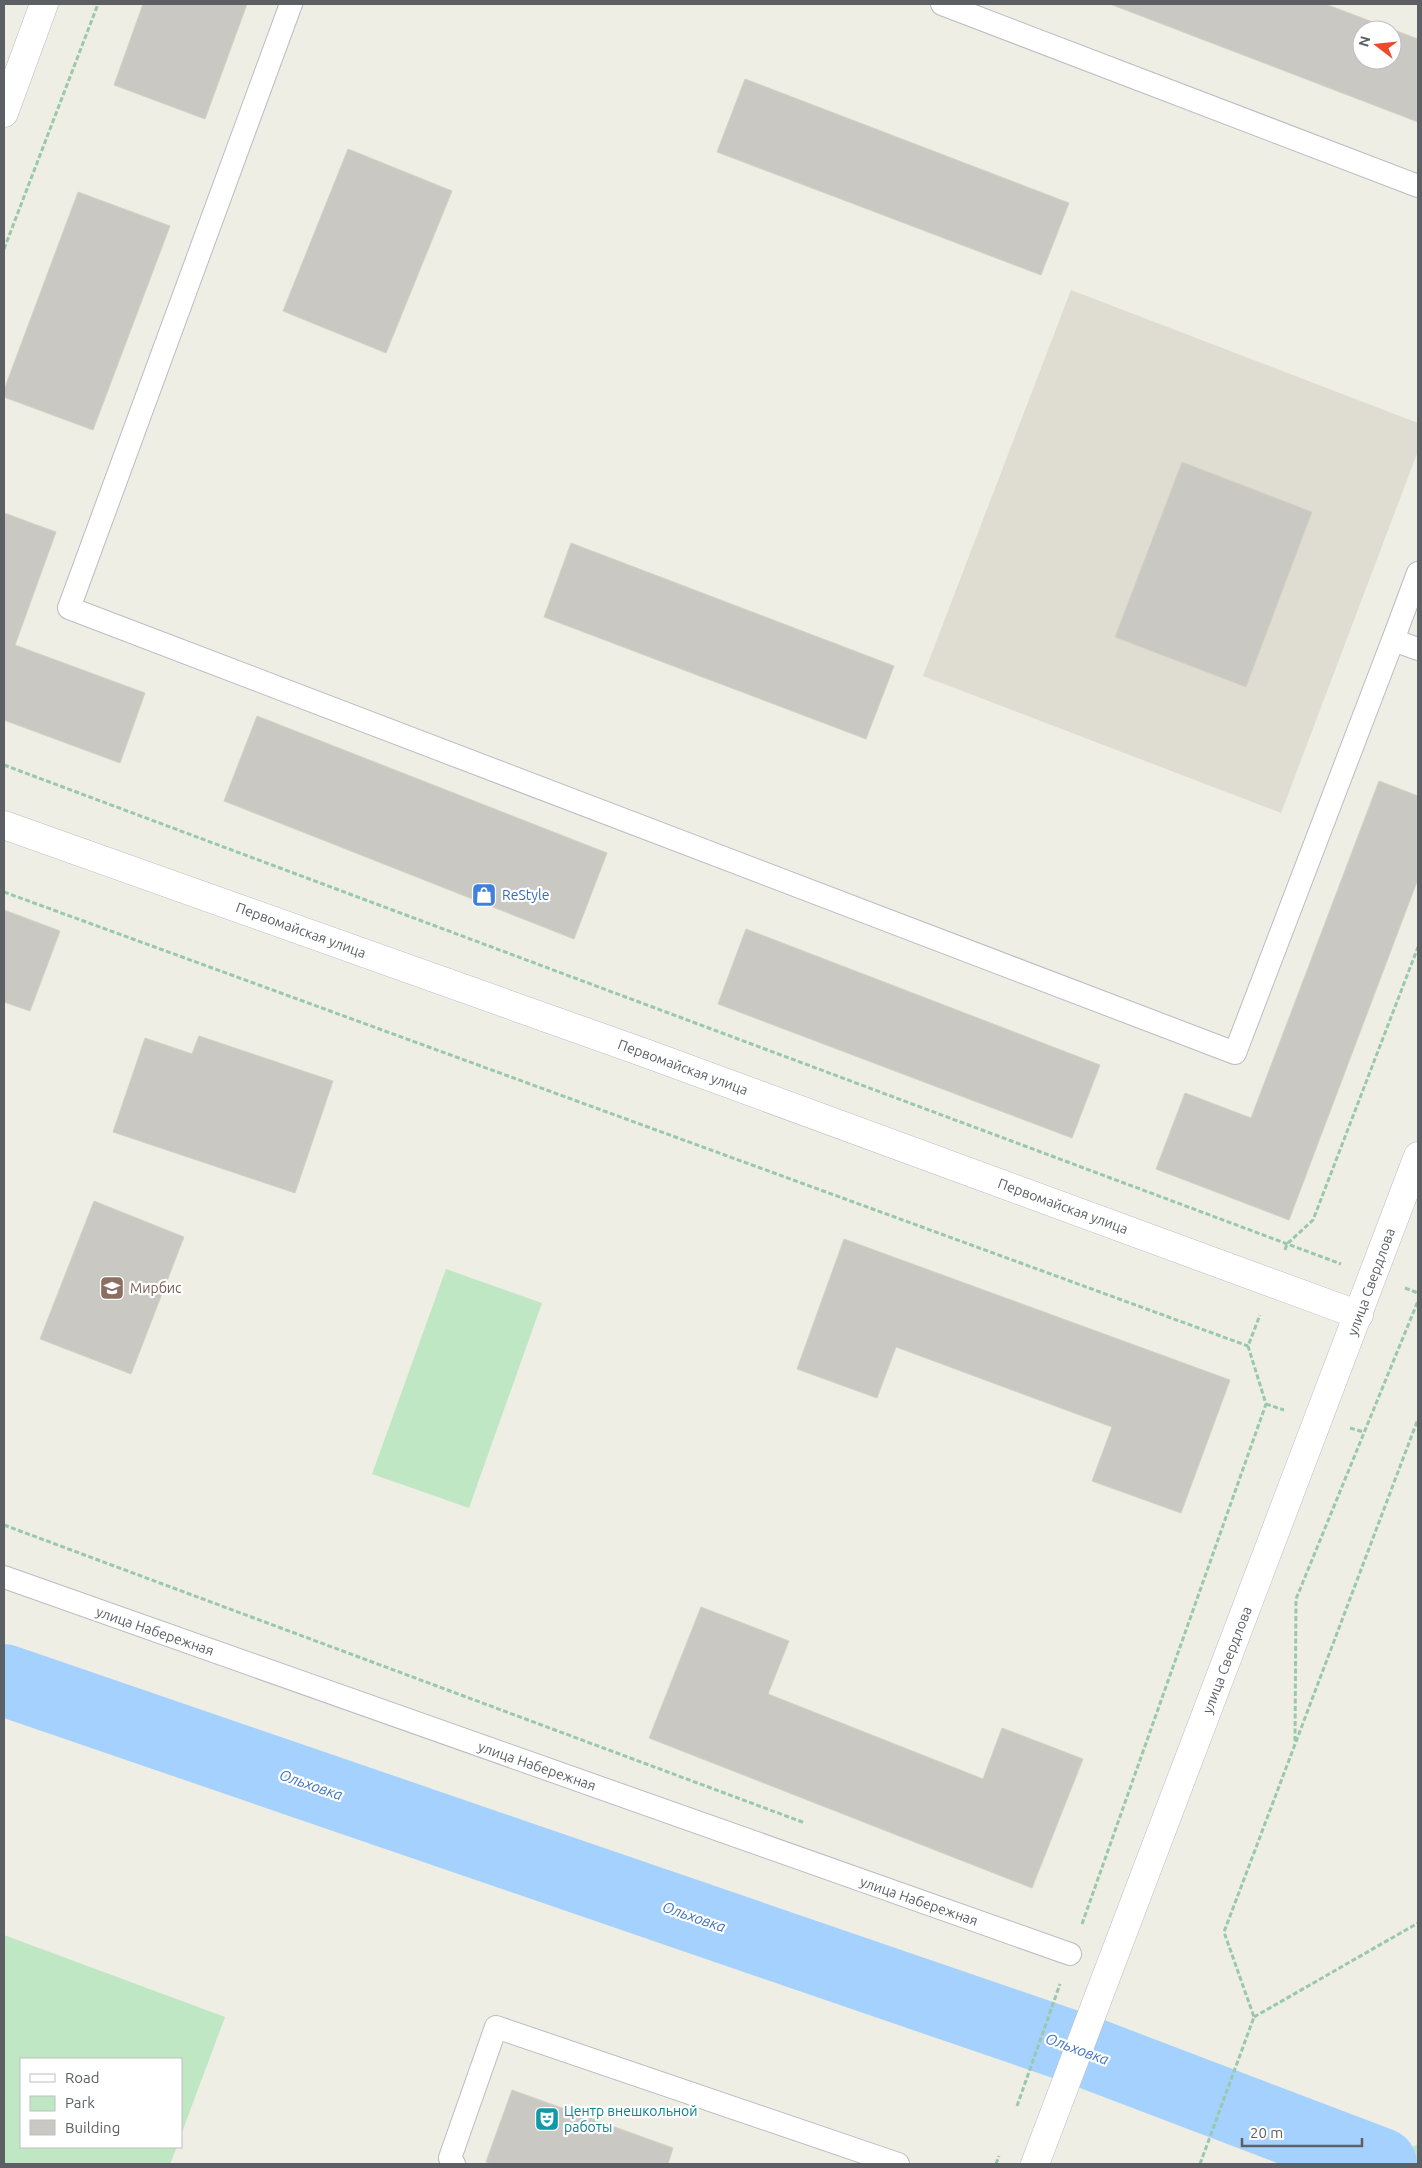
<svg xmlns="http://www.w3.org/2000/svg" width="1422" height="2168" font-family="Ubuntu,sans-serif">
<style>
.education{fill:#dfddd2}
.green{fill:#c0e7c3}
.lines{fill:none;stroke-linecap:round;stroke-linejoin:round}
.river{stroke:#a5d1ff;stroke-width:72}
.building{fill:#cac8c2;stroke:#d4d0c3;fill-rule:evenodd}
.service-casing{stroke:#b9bcc1;stroke-width:24}
.minor-casing{stroke:#b9bcc1;stroke-width:29}
.secondary-casing{stroke:#babdc3;stroke-width:29}
.path{stroke:#99c8aa;stroke-width:3;stroke-dasharray:5 2.5;stroke-linecap:butt}
.service{stroke:#fff;stroke-width:22}
.minor{stroke:#fff;stroke-width:28}
.secondary{stroke:#fff;stroke-width:28}
.labels{text-anchor:middle;stroke-width:4.5;stroke-linejoin:round;paint-order:stroke}
.shop-label{font-size:14px;fill:#366cbe;stroke:#fff;text-anchor:start}
.street-label{font-size:14px;fill:#5c6065;stroke:#fff}
.education-label{font-size:14px;fill:#785e54;stroke:#fff;text-anchor:start}
.culture-label{font-size:14px;fill:#0d838f;stroke:#fff;text-anchor:start}
.water-label{font-size:15px;font-style:italic;fill:#4175bd;stroke:#fff}
</style>
<rect width="100%" height="100%" fill="#efeee4"/>
<!-- education -->
<path class="education" d="M 1071,290 L 1418,423 L 1418,451 L 1281,813 L 923,676 Z"/>
<!-- green -->
<path class="green" d="M 446,1269 L 542,1303 L 469,1508 L 372,1474 Z
M 4,1935 L 225,2017 L 181,2135 L 181,2059 L 21,2059 L 21,2147 L 177,2147 L 170,2164 L 4,2164 Z
M 1418,2144 L 1418,2164 L 1377,2164 Z"/>
<g class="lines">
<!-- river -->
<path class="river" d="M 4,1680 L 1079,2049 L 1381,2164"/>
</g>
<!-- building -->
<path class="building" d="M 143,4 L 247,4 L 205,119 L 114,85 Z
M 1110,4 L 1325,4 L 1418,39 L 1418,122 ZM 1362,30 L 1392,30 L 1392,60 L 1362,60 Z
M 745,79 L 1069,203 L 1041,275 L 717,152 Z
M 348,149 L 452,191 L 386,353 L 283,311 Z
M 78,192 L 170,226 L 93,430 L 4,397 L 4,390 Z
M 1182,462 L 1312,512 L 1246,687 L 1115,637 Z
M 4,513 L 56,532 L 15,645 L 145,693 L 120,763 L 4,720 Z
M 571,543 L 894,666 L 866,739 L 544,617 Z
M 257,716 L 607,853 L 574,939 L 224,801 Z
M 1379,781 L 1418,796 L 1418,879 L 1289,1220 L 1156,1169 L 1185,1093 L 1251,1118 Z
M 4,910 L 60,931 L 30,1011 L 4,1002 Z
M 746,929 L 1100,1065 L 1072,1138 L 718,1004 Z
M 199,1036 L 333,1081 L 295,1193 L 113,1132 L 145,1038 L 192,1054 Z
M 94,1201 L 184,1237 L 131,1374 L 40,1339 Z
M 844,1239 L 1230,1380 L 1181,1513 L 1092,1481 L 1112,1427 L 896,1347 L 877,1398 L 797,1369 Z
M 701,1607 L 789,1641 L 768,1694 L 983,1779 L 1002,1728 L 1083,1759 L 1032,1888 L 649,1738 Z
M 512,2090 L 673,2148 L 668,2164 L 492,2164 L 486,2162 Z"/>
<g class="lines">
<defs>
<path id="service" d="M 291,4 L 69,608 L 1235,1053 L 1393,640
M 942,4 L 1418,186
M 1418,573 L 1393,640 L 1418,649
M 4,1577 L 1070,1954
M 454,2164 L 450,2158 L 496,2027 L 898,2164"/>
<path id="minor" d="M 4,113 L 44,4"/>
<path id="secondary" d="M 4,825 L 645,1053 L 1359,1315
M 1035,2164 L 1418,1156"/>
</defs>
<!-- service casing -->
<use href="#service" class="service-casing"/>
<!-- minor casing -->
<use href="#minor" class="minor-casing"/>
<!-- secondary casing -->
<use href="#secondary" class="secondary-casing"/>
<!-- path -->
<path class="path" d="M 4,249 L 98,4
M 4,765 L 1341,1264
M 4,892 L 1248,1346
M 1285,1250 L 1287,1244 L 1313,1220 L 1418,947
M 1405,1288 L 1418,1293
M 1266,1404 L 1284,1410
M 1350,1428 L 1364,1432
M 4,1525 L 805,1823
M 1295,1741 L 1296,1599 L 1418,1301
M 1082,1924 L 1266,1404 L 1248,1346 L 1260,1315
M 1254,2017 L 1418,1923
M 1017,2106 L 1060,1984
M 996,2164 L 999,2156
M 1200,2164 L 1254,2017 L 1224,1932 L 1418,1419"/>
<!-- service -->
<use href="#service" class="service"/>
<!-- minor -->
<use href="#minor" class="minor"/>
<!-- secondary -->
<use href="#secondary" class="secondary"/>
</g>
<!-- icons -->
<defs>
<symbol id="shop-square" viewBox="-11 -11 22 22"><rect x="-9" y="-9" width="18" height="18" rx="4" fill="#3f7fe0" stroke="#fff"/><path d="M-5-2.5h2.3a2.7 3.5 0 0 1 5.4 0H5L5.5 6h-11ZM-1.5-2.5h3a1.5 2.3 0 0 0-3 0Z" fill="#fff"/></symbol>
<symbol id="university-square" viewBox="-11 -11 22 22"><rect x="-9" y="-9" width="18" height="18" rx="4" fill="#8d6e63" stroke="#fff"/><path d="M0-5L7-2L0 1L-7-2ZM-4 1L0 2.5L4 1V4Q0 6-4 4Z" fill="#fff"/></symbol>
<symbol id="theatre-square" viewBox="-11 -11 22 22"><rect x="-9" y="-9" width="18" height="18" rx="4" fill="#0f9aa8" stroke="#fff"/><path d="M-5-5.5Q0-4 5-5.5V0Q5 5 0 6Q-5 5-5 0ZM-3.3-2.5H-1v1.5H-3.3ZM1-2.5H3.3v1.5H1ZM-2.8 1Q0 5.5 2.8 1Z" fill="#fff"/></symbol>
</defs>
<g fill-rule="evenodd">
<use href="#shop-square" x="470" y="881" width="28" height="28"/>
<use href="#university-square" x="98" y="1274" width="28" height="28"/>
<use href="#theatre-square" x="533" y="2105" width="28" height="28"/>
</g>
<g class="labels">
<!-- shop labels -->
<g class="shop-label">
<text x="502" y="900">ReStyle</text>
</g>
<!-- street labels -->
<g class="street-label">
<text transform="translate(301 930) rotate(20)" y="5">Первомайская улица</text>
<text transform="translate(683 1067) rotate(20)" y="5">Первомайская улица</text>
<text transform="translate(1063 1206) rotate(20)" y="5">Первомайская улица</text>
<text transform="translate(1371 1282) rotate(-70)" y="5">улица Свердлова</text>
<text transform="translate(155 1631) rotate(19)" y="5">улица Набережная</text>
<text transform="translate(1227 1660) rotate(-69)" y="5">улица Свердлова</text>
<text transform="translate(537 1766) rotate(19)" y="5">улица Набережная</text>
<text transform="translate(919 1901) rotate(19)" y="5">улица Набережная</text>
</g>
<!-- education labels -->
<g class="education-label">
<text x="130" y="1293">Мирбис</text>
</g>
<!-- culture labels -->
<g class="culture-label">
<text x="564" y="2116">Центр внешкольной<tspan x="564" dy="16">работы</tspan></text>
</g>
<!-- water labels -->
<g class="water-label">
<text transform="translate(311 1785) rotate(19)" y="5">Ольховка</text>
<text transform="translate(694 1917) rotate(19)" y="5">Ольховка</text>
<text transform="translate(1077 2049) rotate(20)" y="5">Ольховка</text>
</g>
</g>
<!-- border -->
<rect width="1422" height="2168" fill="none" stroke="#5c6065" stroke-width="10"/>
<!-- legend -->
<rect x="20" y="2058" width="162" height="90" fill="#ffffff" stroke="#bebfc1"/>
<rect x="30" y="2074" width="25" height="8" fill="#ffffff" stroke="#bebfc1"/>
<text x="65" y="2083" font-size="15" fill="#5c6065">Road</text>
<rect x="30" y="2096" width="25" height="15" fill="#c0e7c3" stroke="#bebfc1"/>
<text x="65" y="2108" font-size="15" fill="#5c6065">Park</text>
<rect x="30" y="2120" width="25" height="15" fill="#cac8c2" stroke="#bebfc1"/>
<text x="65" y="2133" font-size="15" fill="#5c6065">Building</text>
<!-- north arrow -->
<g transform="translate(1377 45) rotate(286)"><circle r="24" fill="#ffffff" stroke="#bebfc1"/>
<path d="M0-4L9 19L0 12L-9 19Z" fill="#ed4a2d"/>
<text y="-8" font-size="14" font-weight="bold" text-anchor="middle" fill="#5c6065">N</text>
</g>
<!-- scale -->
<path d="M1242 2138v8h120v-8" fill="none" stroke="#5c6065" stroke-width="2.5"/>
<text x="1250" y="2138" font-size="15" fill="#5c6065" stroke="#ffffff" stroke-width="4" paint-order="stroke">20 m</text>
</svg>
